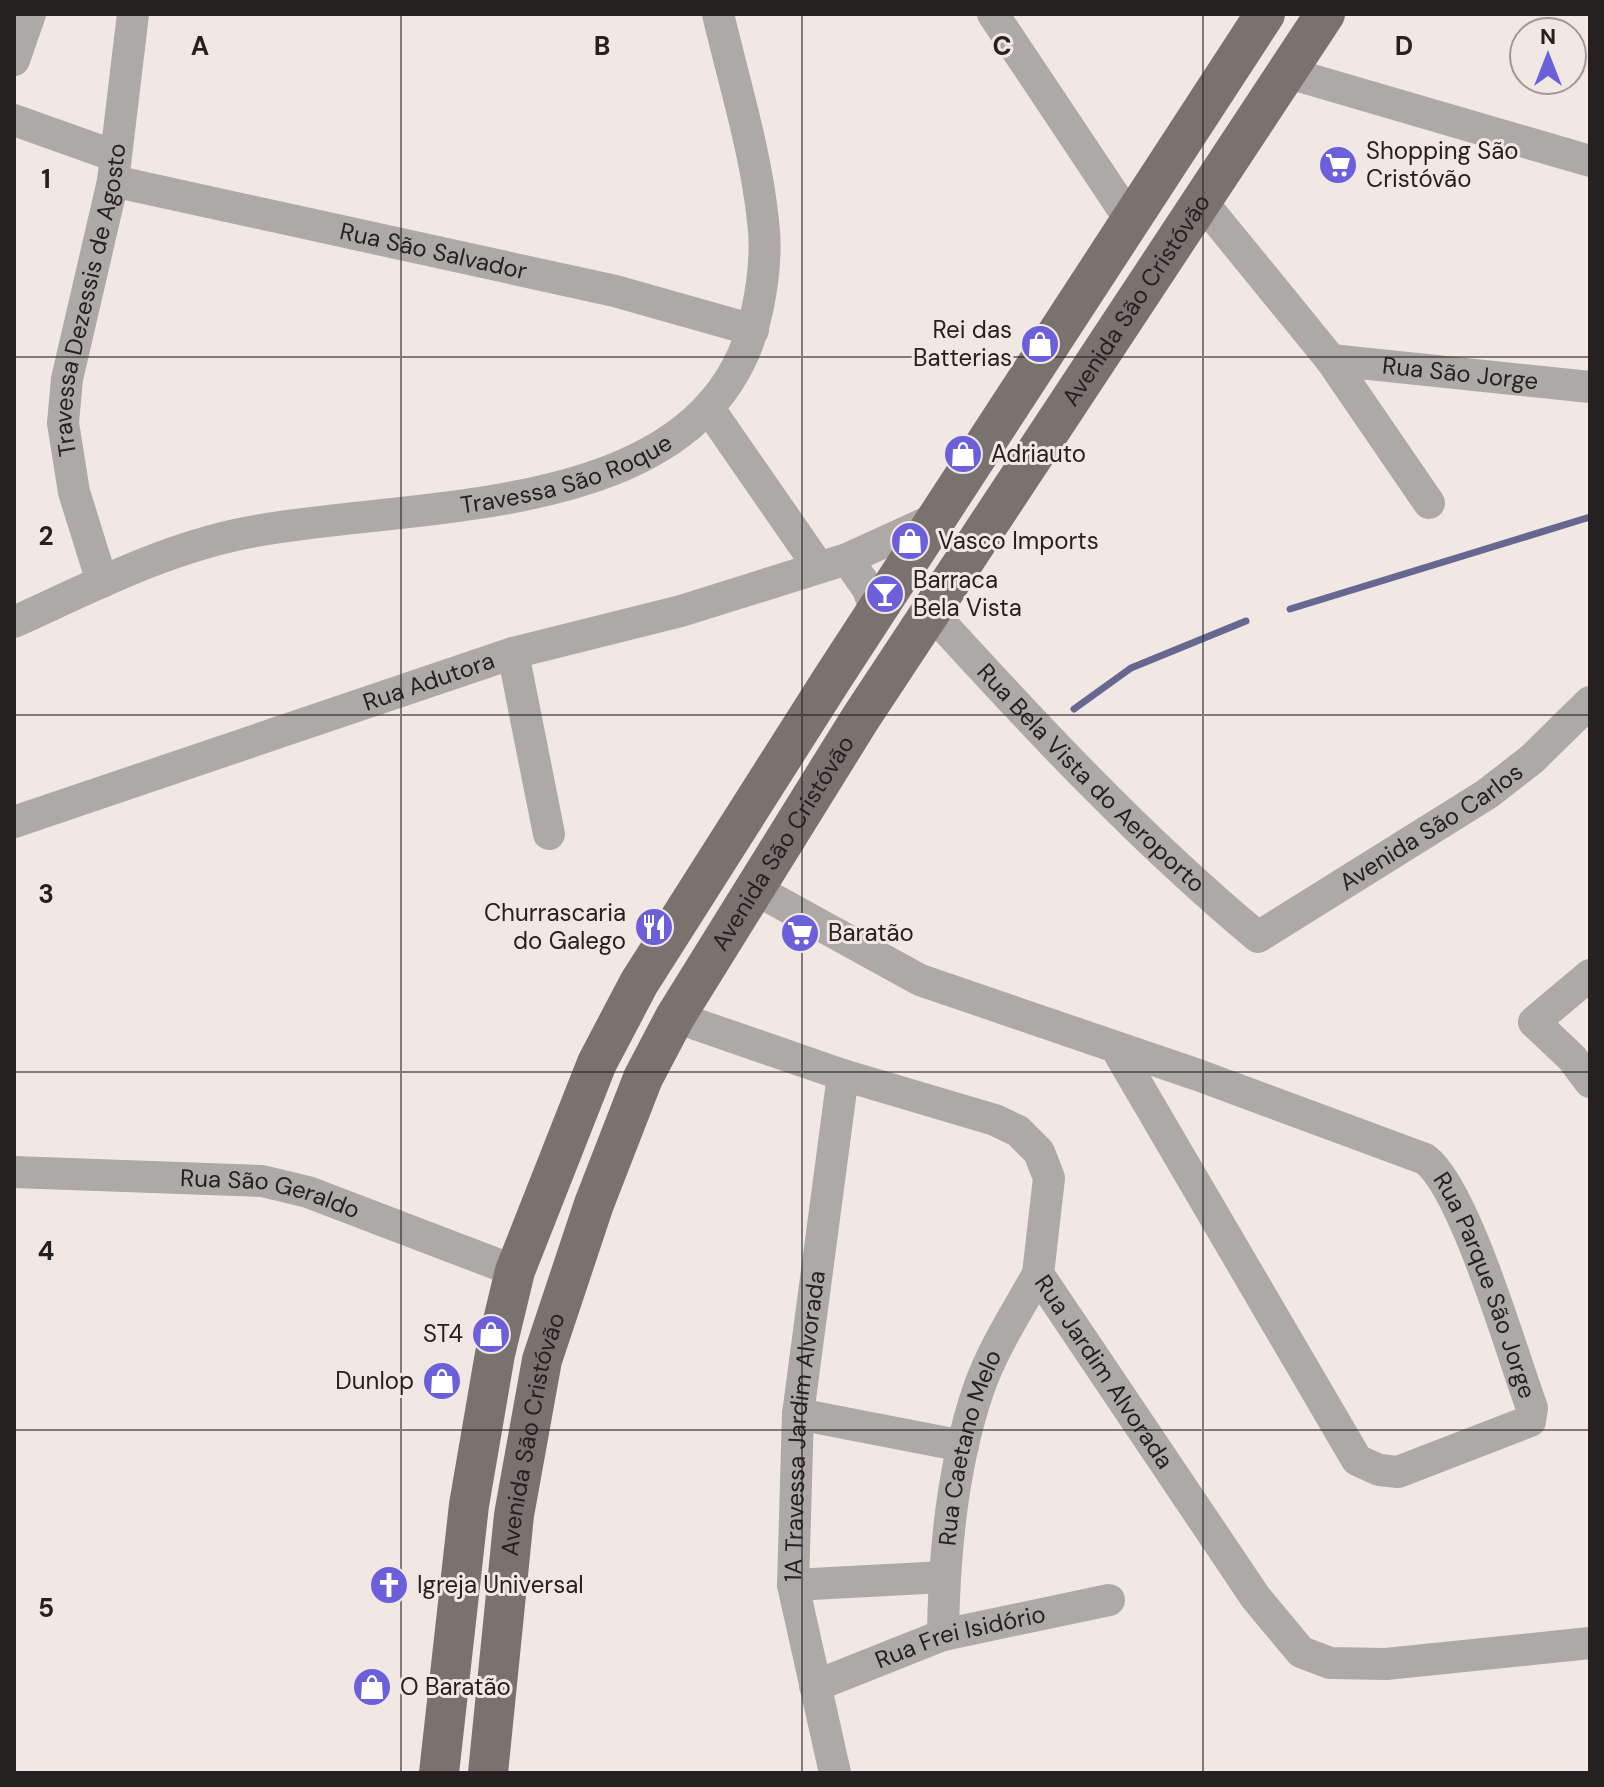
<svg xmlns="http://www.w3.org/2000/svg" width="1604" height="1787" font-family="'DM Sans',sans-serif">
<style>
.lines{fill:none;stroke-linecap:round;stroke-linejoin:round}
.stream{stroke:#686791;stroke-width:7}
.minor{stroke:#ada9a7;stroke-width:32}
.major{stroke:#7a726f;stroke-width:40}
.grid{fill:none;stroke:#252120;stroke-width:2;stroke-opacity:0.55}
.labels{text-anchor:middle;stroke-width:6;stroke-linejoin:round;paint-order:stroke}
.poi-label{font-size:24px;fill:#252120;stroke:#f2e8e3;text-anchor:start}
.street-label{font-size:24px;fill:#252120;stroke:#f2e8e3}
.grid-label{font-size:26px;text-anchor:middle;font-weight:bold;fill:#252120;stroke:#f2e8e3;stroke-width:6;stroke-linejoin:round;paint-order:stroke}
</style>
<rect width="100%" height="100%" fill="#f2e8e3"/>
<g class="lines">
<!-- stream -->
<path class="stream" d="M 1290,609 L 1590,517
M 1074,709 L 1131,668 L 1246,621"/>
<!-- minor -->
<g class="minor">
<path d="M 993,14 L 1131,221"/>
<path d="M 14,60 L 30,14"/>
<path d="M 1285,72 L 1590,161"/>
<path d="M 14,120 L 115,156"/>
<path id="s1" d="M 113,181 L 615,291 L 753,330"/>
<path d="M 1203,203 L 1331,360 L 1429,503"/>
<path id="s2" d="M 1331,360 L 1590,387"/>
<path d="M 710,410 L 818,566"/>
<path d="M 847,559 L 868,589 L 877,614"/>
<path id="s3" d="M 102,582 L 74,492 L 63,423 L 67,379 L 113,181 L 133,14"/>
<path id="s4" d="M 930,611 C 1034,725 1139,838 1258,937 L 1487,794 L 1532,759 L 1590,702"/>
<path id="s5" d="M 14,622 C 89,588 164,549 245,533 C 413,499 712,526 757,311 C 763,283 767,251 763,221 C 756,152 734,82 718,14"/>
<path d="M 513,653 L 549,834"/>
<path id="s6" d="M 14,822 L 513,653 L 681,611 L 847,559 L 939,517"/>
<path id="s7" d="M 753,888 L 920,980 L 1198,1075 L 1425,1159 C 1465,1189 1512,1354 1532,1408 L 1530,1421 L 1398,1472 L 1379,1470 L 1357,1460 L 1116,1048"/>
<path d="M 1590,975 L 1534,1022 L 1572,1058 L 1590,1082"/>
<path id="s8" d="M 675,1017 L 843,1075 L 995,1120 L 1018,1131 L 1039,1152 L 1049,1178 L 1038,1274 L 1256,1598 L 1301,1652 L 1330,1663 L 1386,1664 L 1590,1643"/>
<path id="s9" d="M 14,1172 L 262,1181 L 308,1192 L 515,1271"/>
<path d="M 798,1414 L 963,1446"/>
<path d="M 793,1585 L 944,1577"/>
<path id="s10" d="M 943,1635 C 944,1552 952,1466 979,1388 C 993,1348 1018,1310 1038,1274"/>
<path id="s11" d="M 815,1686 L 943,1635 L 1109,1600"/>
<path id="s12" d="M 835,1773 L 793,1585 L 798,1414 L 843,1075"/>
</g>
<!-- major -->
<g class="major">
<path d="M 439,1773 L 469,1505 L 495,1354 L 515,1271 L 597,1063 L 639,983 L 832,679 L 1265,14"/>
<path id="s13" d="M 488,1773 L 514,1515 L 542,1360 L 594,1204 L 643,1078 L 675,1017 L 860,719 L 1325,14"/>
</g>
</g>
<!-- grid -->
<path class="grid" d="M 401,14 L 401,1773M 802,14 L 802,1773M 1203,14 L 1203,1773M 14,357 L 1590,357M 14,715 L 1590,715M 14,1072 L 1590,1072M 14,1430 L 1590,1430"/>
<!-- icons -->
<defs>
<symbol id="supermarket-disc" viewBox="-11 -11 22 22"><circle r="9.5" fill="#6b60da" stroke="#f2e8e3"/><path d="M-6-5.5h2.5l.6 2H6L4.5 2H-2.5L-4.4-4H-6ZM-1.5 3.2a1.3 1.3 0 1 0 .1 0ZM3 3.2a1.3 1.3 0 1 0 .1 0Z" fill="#fff"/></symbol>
<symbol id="shop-disc" viewBox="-11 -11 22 22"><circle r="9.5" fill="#6b60da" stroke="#f2e8e3"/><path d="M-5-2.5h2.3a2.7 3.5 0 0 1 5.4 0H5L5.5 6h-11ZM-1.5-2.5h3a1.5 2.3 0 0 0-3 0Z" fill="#fff"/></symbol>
<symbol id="bar-disc" viewBox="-11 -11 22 22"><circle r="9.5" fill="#6b60da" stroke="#f2e8e3"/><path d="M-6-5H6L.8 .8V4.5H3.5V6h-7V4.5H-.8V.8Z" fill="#fff"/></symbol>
<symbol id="restaurant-disc" viewBox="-11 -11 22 22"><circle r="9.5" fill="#6b60da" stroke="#f2e8e3"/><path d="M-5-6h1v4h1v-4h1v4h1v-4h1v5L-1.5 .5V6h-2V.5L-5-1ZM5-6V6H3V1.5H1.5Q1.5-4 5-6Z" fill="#fff"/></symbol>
<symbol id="church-disc" viewBox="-11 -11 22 22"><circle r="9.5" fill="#6b60da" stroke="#f2e8e3"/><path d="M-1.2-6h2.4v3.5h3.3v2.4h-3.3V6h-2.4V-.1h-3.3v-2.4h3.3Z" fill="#fff"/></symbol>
</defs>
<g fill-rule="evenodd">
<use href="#supermarket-disc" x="1316" y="143" width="44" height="44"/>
<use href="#shop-disc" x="1018" y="322" width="44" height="44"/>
<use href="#shop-disc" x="941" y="432" width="44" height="44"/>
<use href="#shop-disc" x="888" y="519" width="44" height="44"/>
<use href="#bar-disc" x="863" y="572" width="44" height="44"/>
<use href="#restaurant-disc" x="632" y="905" width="44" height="44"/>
<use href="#supermarket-disc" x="778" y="911" width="44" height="44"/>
<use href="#shop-disc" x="469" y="1312" width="44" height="44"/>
<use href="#shop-disc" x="420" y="1359" width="44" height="44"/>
<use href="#church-disc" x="367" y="1563" width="44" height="44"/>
<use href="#shop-disc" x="350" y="1665" width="44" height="44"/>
</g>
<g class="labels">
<!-- poi labels -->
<g class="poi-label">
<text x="1366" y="159">Shopping São<tspan x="1366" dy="28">Cristóvão</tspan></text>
<text x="1012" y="338" text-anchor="end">Rei das<tspan x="1012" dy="28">Batterias</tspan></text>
<text x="991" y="462">Adriauto</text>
<text x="938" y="549">Vasco Imports</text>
<text x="913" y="588">Barraca<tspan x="913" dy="28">Bela Vista</tspan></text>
<text x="626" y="921" text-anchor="end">Churrascaria<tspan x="626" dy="28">do Galego</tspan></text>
<text x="828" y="941">Baratão</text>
<text x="463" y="1342" text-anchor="end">ST4</text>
<text x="414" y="1389" text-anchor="end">Dunlop</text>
<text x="417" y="1593">Igreja Universal</text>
<text x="400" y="1695">O Baratão</text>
</g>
<!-- street labels -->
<g class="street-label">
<text dy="8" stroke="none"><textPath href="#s1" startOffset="328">Rua São Salvador</textPath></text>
<text dy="8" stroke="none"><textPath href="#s3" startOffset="290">Travessa Dezessis de Agosto</textPath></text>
<text dy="8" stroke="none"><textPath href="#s13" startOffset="1638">Avenida São Cristóvão</textPath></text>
<text dy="8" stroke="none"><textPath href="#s2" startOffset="130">Rua São Jorge</textPath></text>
<text dy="8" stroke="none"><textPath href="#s5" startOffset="576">Travessa São Roque</textPath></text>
<text dy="8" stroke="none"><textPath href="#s6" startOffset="438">Rua Adutora</textPath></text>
<text dy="8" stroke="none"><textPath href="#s4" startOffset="232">Rua Bela Vista do Aeroporto</textPath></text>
<text dy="8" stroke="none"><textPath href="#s4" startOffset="668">Avenida São Carlos</textPath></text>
<text dy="8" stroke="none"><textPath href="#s13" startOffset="990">Avenida São Cristóvão</textPath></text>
<text dy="8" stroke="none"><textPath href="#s9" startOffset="258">Rua São Geraldo</textPath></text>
<text dy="8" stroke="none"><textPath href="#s7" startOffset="868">Rua Parque São Jorge</textPath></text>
<text dy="8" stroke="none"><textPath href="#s8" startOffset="634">Rua Jardim Alvorada</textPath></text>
<text dy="8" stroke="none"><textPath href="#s12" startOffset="352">1A Travessa Jardim Alvorada</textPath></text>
<text dy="8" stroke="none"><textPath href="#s13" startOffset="342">Avenida São Cristóvão</textPath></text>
<text dy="8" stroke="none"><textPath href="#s10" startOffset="190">Rua Caetano Melo</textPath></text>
<text dy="8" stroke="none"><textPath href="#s11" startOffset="154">Rua Frei Isidório</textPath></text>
</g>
</g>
<g class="grid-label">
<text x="200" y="55">A</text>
<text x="602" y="55">B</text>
<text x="1002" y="55">C</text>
<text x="1404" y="55">D</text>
<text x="46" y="188">1</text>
<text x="46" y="545">2</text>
<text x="46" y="903">3</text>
<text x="46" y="1260">4</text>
<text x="46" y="1617">5</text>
</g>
<!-- border -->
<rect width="1604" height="1787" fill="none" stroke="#252120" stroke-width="32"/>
<!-- north arrow -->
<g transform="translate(1548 56)"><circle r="38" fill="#f2e8e3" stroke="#a09895" stroke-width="2"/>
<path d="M0-6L14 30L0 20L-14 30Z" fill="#6b60da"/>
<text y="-12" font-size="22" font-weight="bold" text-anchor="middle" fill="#252120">N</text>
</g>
</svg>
